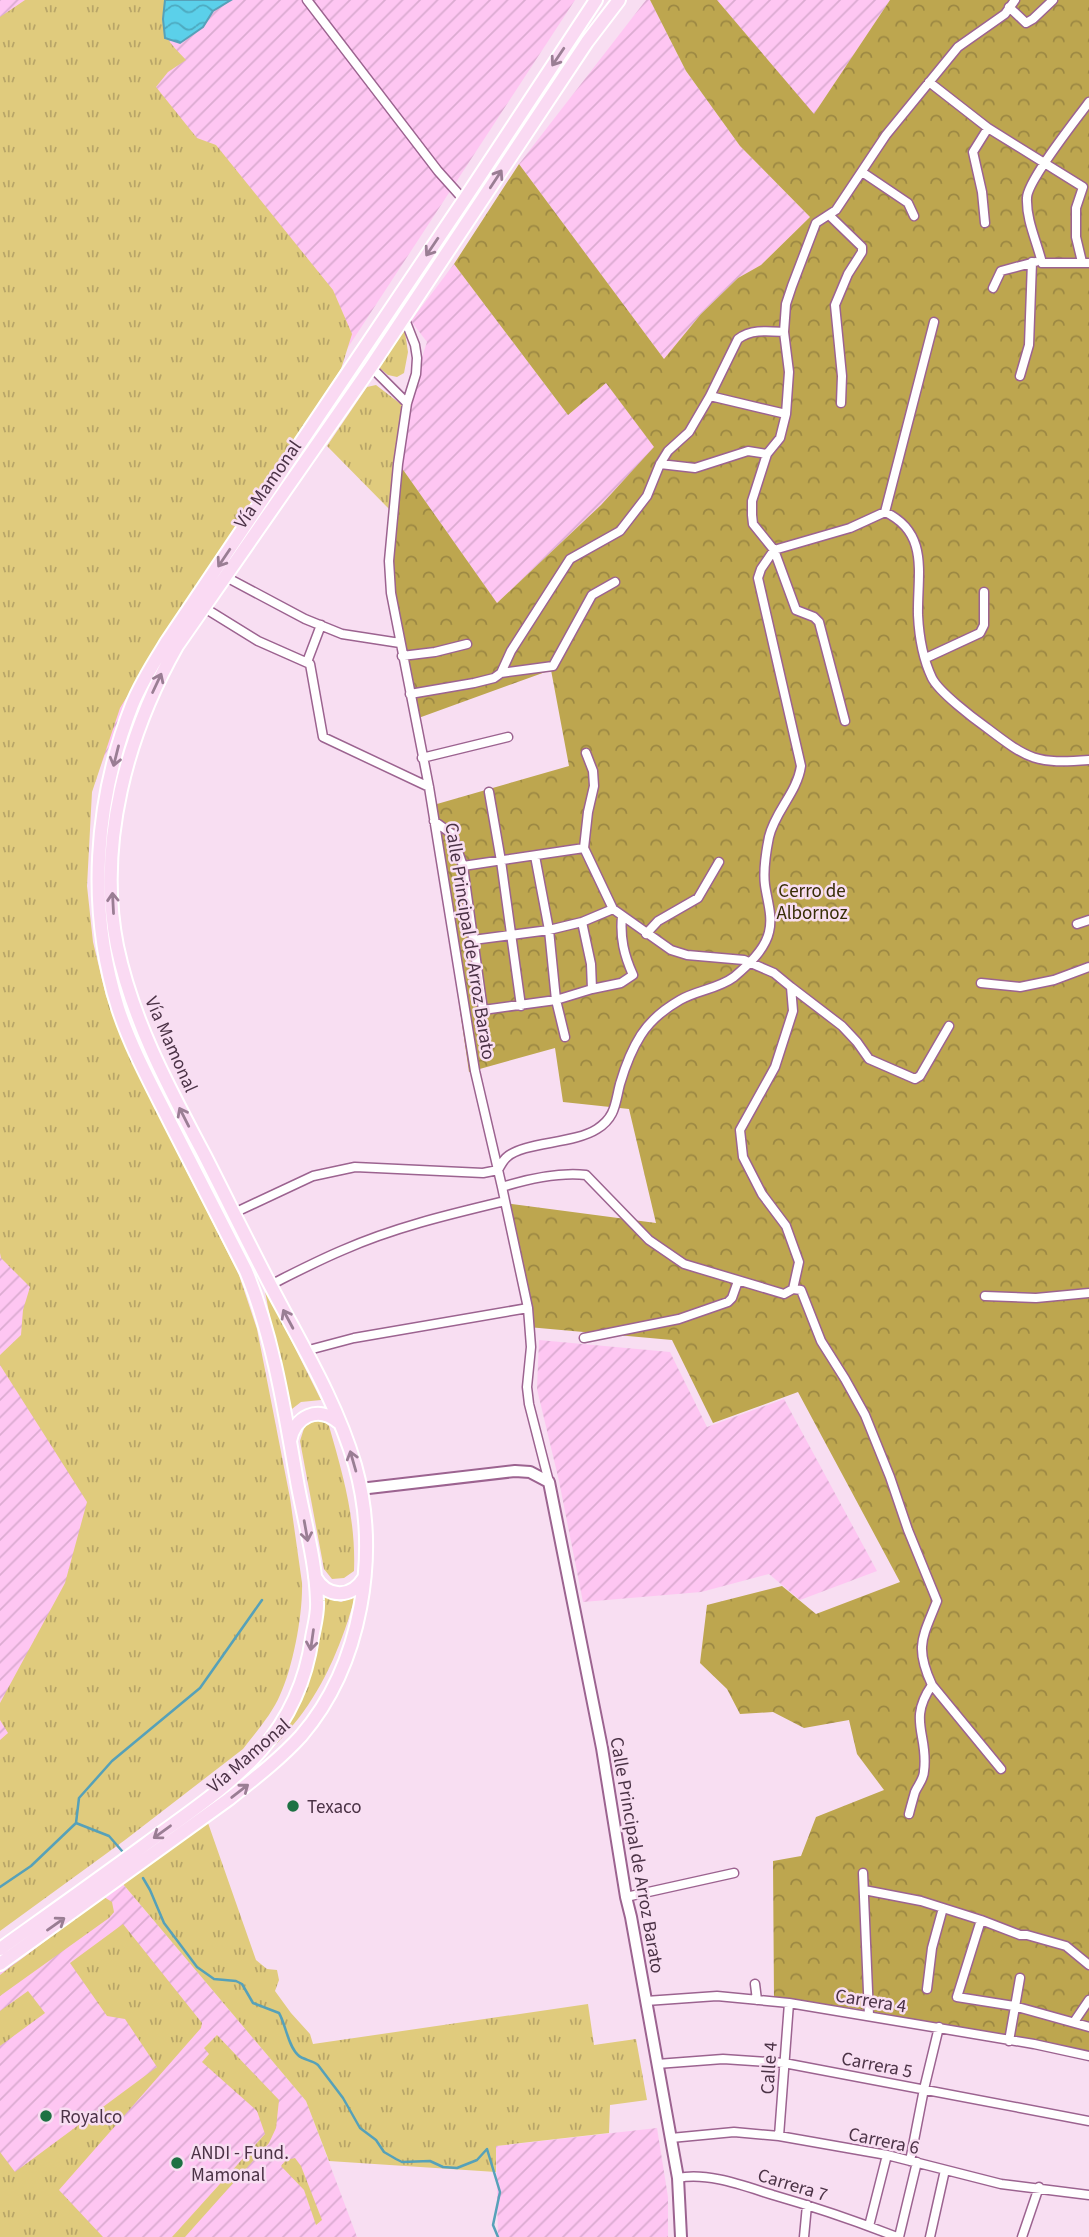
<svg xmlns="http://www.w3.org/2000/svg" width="1089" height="2237" font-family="'Source Sans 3',sans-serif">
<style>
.industrial{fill:url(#industrial-furrows)}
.grass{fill:url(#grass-tufts)}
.forest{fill:url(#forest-crowns)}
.water{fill:url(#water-waves);stroke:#56a1b9;stroke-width:2}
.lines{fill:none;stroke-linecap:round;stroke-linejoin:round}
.stream{stroke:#56a1b9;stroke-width:2.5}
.minor-casing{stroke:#9c6390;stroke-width:11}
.tertiary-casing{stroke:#9c6390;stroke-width:14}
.primary-casing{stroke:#fff;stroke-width:16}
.minor{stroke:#fff;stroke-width:8}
.tertiary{stroke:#fff;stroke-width:10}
.primary{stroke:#fadaf3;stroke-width:12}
.oneway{stroke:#9a7e94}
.poi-dot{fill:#1d7143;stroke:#f8def2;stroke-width:2.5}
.labels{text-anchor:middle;stroke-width:5;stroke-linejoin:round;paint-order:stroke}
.street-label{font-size:19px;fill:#4b3246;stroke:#f8def2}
.park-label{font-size:19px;fill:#372d06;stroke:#f8def2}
.poi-label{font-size:19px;fill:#4b3246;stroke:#f8def2;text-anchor:start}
</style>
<defs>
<pattern id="industrial-furrows" width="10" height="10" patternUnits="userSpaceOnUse" patternTransform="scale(1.75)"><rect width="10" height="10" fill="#fec6f2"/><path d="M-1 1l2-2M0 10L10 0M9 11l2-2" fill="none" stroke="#dbabd1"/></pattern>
<pattern id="grass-tufts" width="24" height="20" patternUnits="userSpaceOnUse" patternTransform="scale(1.75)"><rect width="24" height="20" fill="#e0cb7d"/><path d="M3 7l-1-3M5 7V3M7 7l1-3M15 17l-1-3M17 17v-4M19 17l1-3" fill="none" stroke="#b8a568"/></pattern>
<pattern id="forest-crowns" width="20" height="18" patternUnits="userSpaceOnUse" patternTransform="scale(1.75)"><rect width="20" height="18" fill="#bda64f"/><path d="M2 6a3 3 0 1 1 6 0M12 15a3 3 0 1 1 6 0" fill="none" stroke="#9c8843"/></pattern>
<pattern id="water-waves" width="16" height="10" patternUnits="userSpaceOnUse" patternTransform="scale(1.75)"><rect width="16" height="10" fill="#5bd0ea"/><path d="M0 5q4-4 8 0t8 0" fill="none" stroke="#4da9bf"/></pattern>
</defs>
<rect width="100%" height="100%" fill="#f8def2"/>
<!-- industrial -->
<path class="industrial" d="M 0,0 L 575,0 L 162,632 L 86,797 L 86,945 L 128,1080 L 200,1206 L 0,1928 Z
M 646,0 L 650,0 L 686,71 L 740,146 L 810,217 L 761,265 L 738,278 L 701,314 L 664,359 L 519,164 Z
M 717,0 L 890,0 L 814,115 Z
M 454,264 L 568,415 L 606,383 L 655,447 L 601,505 L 497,603 L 399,464 L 407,403 L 427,342 L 411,321 Z
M 539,1340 L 670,1352 L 707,1427 L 784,1399 L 877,1571 L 800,1600 L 769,1574 L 701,1592 L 583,1602 L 559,1481 L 537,1389 Z
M 123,1884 L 306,2101 L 357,2237 L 0,2237 L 0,1973 Z
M 657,2128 L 668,2197 L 668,2237 L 498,2237 L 496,2146 Z"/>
<!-- grass -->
<path class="grass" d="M 25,0 L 165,0 C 162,35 162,35 186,60 L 168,72 L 156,87 L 197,138 L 216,145 L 333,290 L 352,334 L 341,369 L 164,636 L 120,708 L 92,792 L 87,886 L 93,942 L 106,996 L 144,1087 L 239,1275 L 257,1329 L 290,1498 L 302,1583 C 303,1614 293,1667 280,1695 C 272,1714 256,1732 243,1749 L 125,1840 L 0,1931 L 0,1740 L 8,1733 L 0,1720 L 0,1703 L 65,1583 L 87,1502 L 0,1365 L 0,1355 L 21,1335 L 23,1310 L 30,1287 L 1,1258 L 0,1253 L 0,17 Z
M 404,326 L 408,352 L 404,373 L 397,377 L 388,375 L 377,366 Z
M 376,385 L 402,405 L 390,510 L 327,446 L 367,387 Z
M 264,1286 L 321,1400 L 301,1402 L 288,1412 Z
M 314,1418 L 322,1419 L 329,1426 C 343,1475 356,1519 354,1571 L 344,1578 L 332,1579 L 324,1569 L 300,1441 L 306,1422 Z
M 319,1595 L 341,1602 L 355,1597 C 343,1640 326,1683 298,1719 C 282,1739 264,1757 247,1776 L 292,1712 Z
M 208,1823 L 256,1960 L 267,1969 L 277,1970 L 279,1980 L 275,1991 L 291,2013 L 310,2034 L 313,2044 L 588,2004 L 594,2045 L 636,2039 L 647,2100 L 610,2105 L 609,2133 L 496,2146 L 496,2172 L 329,2161 L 306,2101 L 123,1884 Z
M 104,1897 L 112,1902 L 114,1912 L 109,1918 L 0,1996 L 0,1975 Z
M 123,1924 L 202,2023 L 201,2028 L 59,2190 L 103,2237 L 0,2237 L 0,2152 L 15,2172 L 157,2067 L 125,2019 L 107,2016 L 70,1963 Z
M 28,1991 L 45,2013 L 0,2046 L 0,2011 Z
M 217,2035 L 279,2100 L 276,2128 L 269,2143 L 185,2237 L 172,2237 L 265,2134 L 257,2111 L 202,2062 L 209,2054 L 204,2048 Z
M 295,2158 L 301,2166 L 322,2220 L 316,2225 L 304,2190 L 281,2166 L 286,2160 Z"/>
<!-- forest -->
<path class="forest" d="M 650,0 L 717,0 L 814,114 L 890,0 L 1089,0 L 1089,2054 L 1029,2040 L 852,2008 L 774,2001 L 773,1861 L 801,1856 L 816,1817 L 884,1790 L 857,1754 L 849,1720 L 804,1728 L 773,1712 L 740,1714 L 727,1689 L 700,1663 L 707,1605 L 782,1586 L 816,1614 L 900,1582 L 798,1392 L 713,1423 L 672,1340 L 528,1327 L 504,1203 L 656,1223 L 629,1109 L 563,1102 L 555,1048 L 469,1072 L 430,806 L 569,766 L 551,670 L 413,720 L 398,648 L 389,593 L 399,464 L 497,603 L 601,505 L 654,447 L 606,383 L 568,415 L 454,264 L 519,164 L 664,359 L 701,314 L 738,278 L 761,265 L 810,217 L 740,146 L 686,71 Z"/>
<!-- water -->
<path class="water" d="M 165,0 L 231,0 L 213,11 L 203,27 L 180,43 L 165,38 L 163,19 Z"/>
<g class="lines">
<!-- stream -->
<path class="stream" d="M 76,1823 L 109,1836 L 122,1851
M 143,1878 L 150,1890 L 164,1923 L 197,1967 L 214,1979 L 236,1981 L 242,1984 L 253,2003 L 279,2013 C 286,2025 288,2046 298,2055 C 303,2060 312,2060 318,2065 L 343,2098 L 360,2128 L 376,2140 L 384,2152 L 396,2159 L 402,2162 L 430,2161 L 443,2167 L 457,2168 L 477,2160 L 487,2149 L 500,2192 L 493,2225 L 498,2237
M 0,1887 L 31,1866 L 76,1823 L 79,1798 L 112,1761 L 200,1688 L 262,1600"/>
<defs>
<path id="minor" d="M 307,0 L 438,171 L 464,200
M 1009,7 L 1026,23 L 1033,19 L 1053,0
M 929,82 L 988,128 L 1083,187 L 1076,208 L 1076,237 L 1082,262
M 1089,102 C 1076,120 1027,181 1027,198 C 1026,220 1037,242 1042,263 L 1089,263
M 862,172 L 908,203 L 914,216
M 829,215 L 862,247 L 862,252 L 848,274 L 835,305 L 842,376 L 841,403
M 985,223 L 982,192 L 973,152 L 988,128
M 993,288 L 1001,271 L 1035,262
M 404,317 L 415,345 L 417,358 L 416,374 L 407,403 L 398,464 L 389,561 L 391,593 L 429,787 L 475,1071 L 502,1187 L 528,1308 L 531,1347 L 527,1387 L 529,1404 L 549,1482
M 371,367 L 407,403
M 1020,376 L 1029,345 L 1032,262
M 710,396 L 786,414
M 660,464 L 695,468 L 748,451 L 767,454
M 885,512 L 934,322
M 226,577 L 305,619 L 342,634 L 400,643
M 203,607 L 258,641 L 310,664 L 323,737 L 429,787
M 402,656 L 435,652 L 467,644
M 926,658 L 980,633 L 984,625 L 984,592
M 307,662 L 321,625
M 501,673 L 553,666 L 592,595 L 615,582
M 410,694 L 474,683 L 494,678 L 501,673 L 511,651 L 570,559 L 620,531 L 647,496 L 660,464 L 668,451 L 689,432 L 710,396 L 738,339 C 751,329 768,331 784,332
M 845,721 L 819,622 L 814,617 L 796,610 L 774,550 L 753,524 L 752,515 L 752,501 L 767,454 L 780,438 L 786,414 L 789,372 L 784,332 L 786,304 L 792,286 L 816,223 L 836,210 L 886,135 L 958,47 L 1005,14 L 1015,0
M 586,753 L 593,771 L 594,786 L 588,812 L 584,848 L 613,909 L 671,950 L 687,955 L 744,960 L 774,973 L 791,987 L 793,1011 L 775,1067 L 740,1130 L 743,1157 L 762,1194 L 786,1226 L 799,1262 L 793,1289
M 422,758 L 508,737
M 489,792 L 501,861 L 521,1006
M 434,821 L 452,834 L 463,866 L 483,1010 L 556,1000 L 592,989 L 591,964 L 582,922
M 535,856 L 549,930 L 556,1000 L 565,1037
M 463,866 L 584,848
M 1077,924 L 1089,920
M 646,934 L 658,921 L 698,898 L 719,862
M 473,940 L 549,930 L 582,922 L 613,909
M 981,983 L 1020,987 L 1054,980 L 1089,967
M 791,987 L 842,1026 L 857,1042 L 869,1059 L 915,1079 L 920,1076 L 949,1026
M 592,989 L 621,983 L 633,975 C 624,955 620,938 622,916
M 502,1187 C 528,1179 559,1172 586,1175 L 649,1240 L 684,1264 L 784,1294 L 793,1289 L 801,1290 L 821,1341 L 845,1379 L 865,1415 L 890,1477 L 908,1530 L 937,1601 C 923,1637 914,1646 932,1685 C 907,1721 929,1735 924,1771 C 924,1779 918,1785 915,1792 C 913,1799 911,1806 909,1814
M 234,1213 L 313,1176 L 355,1167 L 483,1173 L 498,1170 C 501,1165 503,1160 507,1157 C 523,1142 574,1144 597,1129 C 616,1117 615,1103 620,1084 C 625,1067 632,1049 641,1035 C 650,1021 666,1008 680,1000 C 697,990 718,989 734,977 C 747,966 765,950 769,932 C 773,916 767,900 765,885 C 763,870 766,852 769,837 C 775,811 797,793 801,766 L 758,578 L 761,569 L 774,550 L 850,528 L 885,512 C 930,533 917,575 918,615 C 919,636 923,659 932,678 C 939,692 973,718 987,728 C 1029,760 1036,764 1089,760
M 270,1285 C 294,1273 319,1260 343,1250 C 395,1227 451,1214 505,1201
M 985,1296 L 1036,1298 L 1089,1293
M 584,1338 L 679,1319 L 728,1302 L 732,1298 L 738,1281
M 305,1351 L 354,1338 L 528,1308
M 932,1685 L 1001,1769
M 863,1873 L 869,2015
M 864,1890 L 921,1901 L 981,1920 L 1020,1935 L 1027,1935 L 1066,1946 L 1089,1965
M 626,1897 L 734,1873
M 981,1920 L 957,1997 L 1014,2006 L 1089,2027
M 755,1984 L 757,2000
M 927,1989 L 932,1948 L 943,1908
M 646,2001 L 717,1996 L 789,2003 L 1034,2044 L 1089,2056
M 1074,2022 L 1089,2000
M 1009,2041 L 1020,1978
M 657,2064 L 723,2059 L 784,2063 L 1089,2121
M 779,2136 L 789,2003
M 671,2138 L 734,2132 L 779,2136 L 887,2155 L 1001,2184 L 1089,2195
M 910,2161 L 924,2089 L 939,2027
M 678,2178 C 708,2172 744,2186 773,2195 C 815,2207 856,2221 897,2237
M 869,2226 L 887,2155
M 804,2237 L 807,2205
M 899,2237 L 917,2162
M 930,2237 L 945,2170
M 1022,2237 L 1039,2187"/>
<path id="tertiary" d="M 360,1489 L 515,1471 L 530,1472 L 549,1482 L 602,1748 L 626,1897 L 631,1917 L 678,2178 L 681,2237"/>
<path id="primary" d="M 290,1441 C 295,1416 318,1405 338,1422
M 315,1577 C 327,1598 351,1599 364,1578
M 0,1949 C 49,1914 97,1880 146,1844 C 225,1786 297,1744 312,1638 C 314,1626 318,1613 317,1601 C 316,1563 305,1524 298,1487 C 285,1414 274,1339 246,1271 C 221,1222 196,1173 171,1124 C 152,1086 131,1048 118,1008 C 87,909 94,802 132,705 C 141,682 155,661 168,640 L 464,200 L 596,0
M 0,1964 L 229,1799 C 254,1779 280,1759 301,1736 C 362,1665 380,1554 355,1465 C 339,1410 310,1359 283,1309 C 256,1259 231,1207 205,1156 C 169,1088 133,1022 117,946 C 97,844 127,734 177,646 L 371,367 L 587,42 L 619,0"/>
</defs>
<!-- minor casing -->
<use href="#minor" class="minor-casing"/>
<!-- tertiary casing -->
<use href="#tertiary" class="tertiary-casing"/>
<!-- primary casing -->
<use href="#primary" class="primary-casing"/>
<!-- minor -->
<use href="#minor" class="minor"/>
<!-- tertiary -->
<use href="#tertiary" class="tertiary"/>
<!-- primary -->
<use href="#primary" class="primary"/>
</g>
<!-- one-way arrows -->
<defs><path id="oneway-shaft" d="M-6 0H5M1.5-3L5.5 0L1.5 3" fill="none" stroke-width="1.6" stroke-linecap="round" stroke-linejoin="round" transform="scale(1.75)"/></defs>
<g class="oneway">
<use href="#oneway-shaft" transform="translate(558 57) rotate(124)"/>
<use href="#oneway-shaft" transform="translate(496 179) rotate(-57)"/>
<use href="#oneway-shaft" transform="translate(432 247) rotate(124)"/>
<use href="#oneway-shaft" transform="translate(224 558) rotate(124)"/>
<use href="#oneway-shaft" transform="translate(157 683) rotate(-65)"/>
<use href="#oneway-shaft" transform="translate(116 756) rotate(104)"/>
<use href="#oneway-shaft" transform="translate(113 903) rotate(-93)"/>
<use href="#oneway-shaft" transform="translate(184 1117) rotate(-117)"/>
<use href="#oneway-shaft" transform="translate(288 1319) rotate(-118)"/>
<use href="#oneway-shaft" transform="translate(353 1461) rotate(-106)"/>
<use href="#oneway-shaft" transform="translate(306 1531) rotate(80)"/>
<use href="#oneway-shaft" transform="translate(312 1640) rotate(98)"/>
<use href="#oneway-shaft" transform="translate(240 1791) rotate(-38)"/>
<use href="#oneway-shaft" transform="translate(162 1832) rotate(144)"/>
<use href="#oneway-shaft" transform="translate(56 1924) rotate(-35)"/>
</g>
<!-- markers -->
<g class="poi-dot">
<circle cx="293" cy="1806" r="7"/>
<circle cx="46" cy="2116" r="7"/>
<circle cx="177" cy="2163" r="7"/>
</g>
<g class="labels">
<!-- street labels -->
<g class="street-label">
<text transform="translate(267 484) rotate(-55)" y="7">Vía Mamonal</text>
<text transform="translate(471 941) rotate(81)" y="7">Calle Principal de Arroz Barato</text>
<text transform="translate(172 1044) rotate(66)" y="7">Vía Mamonal</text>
<text transform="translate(248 1755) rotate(-41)" y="7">Vía Mamonal</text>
<text transform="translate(638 1855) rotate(80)" y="7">Calle Principal de Arroz Barato</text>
<text transform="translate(871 2000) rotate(9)" y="7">Carrera 4</text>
<text transform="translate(877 2064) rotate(11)" y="7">Carrera 5</text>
<text transform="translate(768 2068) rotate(-86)" y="7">Calle 4</text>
<text transform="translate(884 2140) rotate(12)" y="7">Carrera 6</text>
<text transform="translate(793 2184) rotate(17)" y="7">Carrera 7</text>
</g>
<!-- park labels -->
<g class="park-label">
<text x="812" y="897">Cerro de<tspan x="812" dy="22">Albornoz</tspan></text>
</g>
<!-- poi labels -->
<g class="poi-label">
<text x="307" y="1813">Texaco</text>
<text x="60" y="2123">Royalco</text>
<text x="191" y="2159">ANDI - Fund.<tspan x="191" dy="22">Mamonal</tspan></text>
</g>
</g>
</svg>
